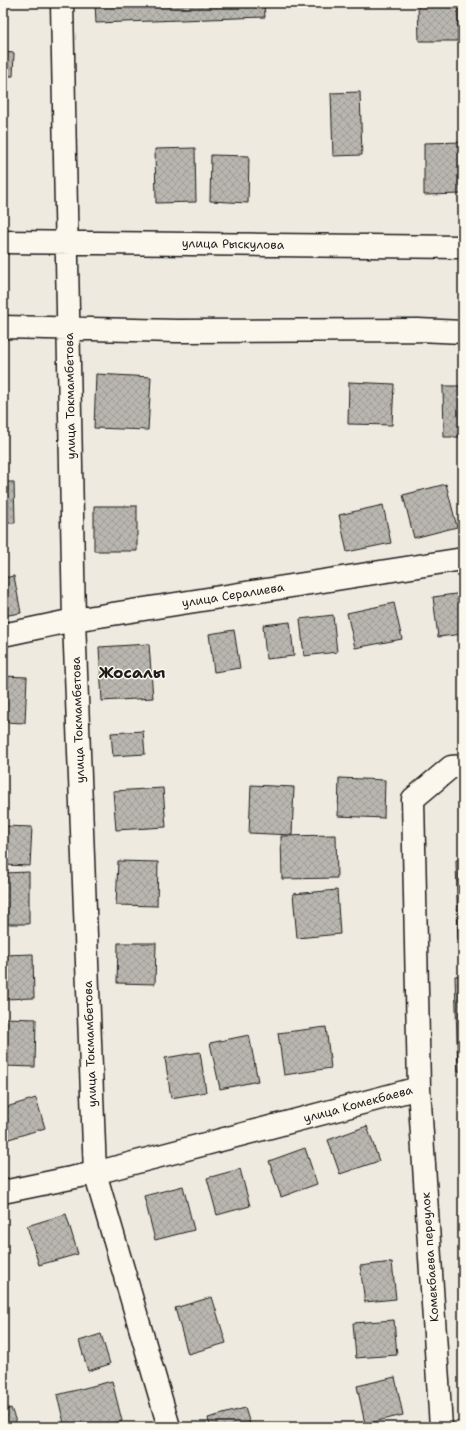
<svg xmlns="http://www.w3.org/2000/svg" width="466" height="1430" font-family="'Shantell Sans',sans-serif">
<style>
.building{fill:url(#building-cross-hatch);stroke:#1c1c1c}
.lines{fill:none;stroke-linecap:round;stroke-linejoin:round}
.minor-casing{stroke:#1c1c1c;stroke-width:25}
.minor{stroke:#fbf7ec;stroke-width:22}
.labels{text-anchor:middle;stroke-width:3;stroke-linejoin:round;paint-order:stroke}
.street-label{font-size:12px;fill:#1c1c1c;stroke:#fbf7ec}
.district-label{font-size:16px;font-weight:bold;fill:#1c1c1c;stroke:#fbf7ec}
</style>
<defs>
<pattern id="building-cross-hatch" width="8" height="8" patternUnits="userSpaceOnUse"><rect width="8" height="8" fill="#b9b6af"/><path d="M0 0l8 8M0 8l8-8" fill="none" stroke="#9e9c96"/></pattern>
</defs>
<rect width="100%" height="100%" fill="#eeeadf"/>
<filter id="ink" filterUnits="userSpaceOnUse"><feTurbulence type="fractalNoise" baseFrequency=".025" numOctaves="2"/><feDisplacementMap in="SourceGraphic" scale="8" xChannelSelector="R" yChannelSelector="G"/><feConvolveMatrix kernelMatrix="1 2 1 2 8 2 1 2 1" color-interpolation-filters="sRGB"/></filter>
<g filter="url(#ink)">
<!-- building -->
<path class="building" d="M 95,3 L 264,3 L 265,17 L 96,23 Z
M 378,3 L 405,3 L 405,4 L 378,4 Z
M 418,3 L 458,3 L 458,41 L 419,41 Z
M 3,52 L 14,53 L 13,76 L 3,76 Z
M 360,92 L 362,155 L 333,156 L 331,93 Z
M 463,142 L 463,194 L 424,195 L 424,143 Z
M 195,148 L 196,202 L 156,203 L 155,149 Z
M 211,155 L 249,156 L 248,203 L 210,201 Z
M 96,374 L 151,377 L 148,430 L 94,428 Z
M 349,382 L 394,384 L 392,425 L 348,424 Z
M 443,386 L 463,386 L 463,437 L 444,437 Z
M 3,482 L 14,482 L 15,523 L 3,523 Z
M 446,484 L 457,527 L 414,538 L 403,495 Z
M 383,505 L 391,543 L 347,552 L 339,515 Z
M 94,506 L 137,506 L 137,551 L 94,551 Z
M 14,576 L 21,613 L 3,616 L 3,578 Z
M 463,593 L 463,634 L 438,637 L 433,597 Z
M 394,603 L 402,639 L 355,648 L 347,613 Z
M 333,615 L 337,652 L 304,656 L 300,619 Z
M 290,622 L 294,656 L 266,659 L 263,625 Z
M 234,630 L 240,668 L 214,672 L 209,634 Z
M 149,644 L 153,698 L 102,701 L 99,647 Z
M 3,676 L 27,677 L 25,723 L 3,722 Z
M 143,731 L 145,754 L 113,756 L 111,733 Z
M 339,778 L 385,780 L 384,818 L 338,816 Z
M 251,785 L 294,787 L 292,835 L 249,833 Z
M 163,788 L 166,827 L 116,830 L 113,791 Z
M 3,826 L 32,827 L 30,866 L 3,865 Z
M 336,835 L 337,878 L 282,879 L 281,836 Z
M 456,860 L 463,860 L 463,939 L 458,939 Z
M 118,861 L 158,862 L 157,906 L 116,905 Z
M 29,872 L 29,924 L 3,924 L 3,873 Z
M 337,890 L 340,934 L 297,938 L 293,894 Z
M 118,943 L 156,943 L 155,984 L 117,983 Z
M 33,954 L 34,998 L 3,999 L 3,955 Z
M 463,975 L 463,1071 L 458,1071 L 455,976 Z
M 5,1018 L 36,1019 L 35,1067 L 4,1066 Z
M 326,1027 L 331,1068 L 284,1075 L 278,1033 Z
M 249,1035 L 258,1081 L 220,1089 L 210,1043 Z
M 200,1052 L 206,1092 L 171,1098 L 165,1058 Z
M 36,1098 L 45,1128 L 9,1139 L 3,1117 L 3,1108 Z
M 367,1126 L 379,1161 L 340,1174 L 328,1140 Z
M 305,1148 L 317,1184 L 281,1197 L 269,1161 Z
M 240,1169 L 250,1206 L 217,1215 L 207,1178 Z
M 183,1186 L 194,1230 L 155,1240 L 144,1196 Z
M 66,1214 L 78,1254 L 39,1265 L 27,1226 Z
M 392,1262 L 396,1299 L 365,1302 L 360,1266 Z
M 212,1297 L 226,1343 L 188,1354 L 175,1308 Z
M 394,1320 L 397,1355 L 356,1358 L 353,1323 Z
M 101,1334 L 110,1364 L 88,1371 L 79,1341 Z
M 395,1377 L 403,1415 L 365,1424 L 357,1386 Z
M 112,1381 L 122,1421 L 100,1427 L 65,1427 L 57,1395 Z
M 11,1408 L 18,1427 L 3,1427 L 3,1411 Z
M 245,1408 L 251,1427 L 210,1427 L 208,1418 Z"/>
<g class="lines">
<defs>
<path id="minor" d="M 62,3 L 74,620 L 95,1173 L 169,1427
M 3,242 L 463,247
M 3,327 L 177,331 L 418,330 L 463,332
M 3,635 L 74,620 L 463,559
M 419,1088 L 441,1427
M 3,1192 L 95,1173 L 419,1088 L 413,799 L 451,767 L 463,766"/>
</defs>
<!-- minor casing -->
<use href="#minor" class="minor-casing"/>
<!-- minor -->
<use href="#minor" class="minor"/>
</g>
</g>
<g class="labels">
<!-- street labels -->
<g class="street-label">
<text transform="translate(233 244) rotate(1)" y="4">улица Рыскулова</text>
<text transform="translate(70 396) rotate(-91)" y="4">улица Токмамбетова</text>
<text transform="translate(233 595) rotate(-9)" y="4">улица Сералиева</text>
<text transform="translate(78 720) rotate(-92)" y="4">улица Токмамбетова</text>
<text transform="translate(90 1044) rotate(-92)" y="4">улица Токмамбетова</text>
<text transform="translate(358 1104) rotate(-15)" y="4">улица Комекбаева</text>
<text transform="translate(430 1257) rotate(-94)" y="4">Комекбаева переулок</text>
</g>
<!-- district labels -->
<g class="district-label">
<text x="132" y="678">Жосалы</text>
</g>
</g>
<!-- margin -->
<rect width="466" height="1430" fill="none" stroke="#fbf7ec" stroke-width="16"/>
<rect x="8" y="8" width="450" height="1414" fill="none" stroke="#1c1c1c" stroke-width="1.5" filter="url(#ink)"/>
</svg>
